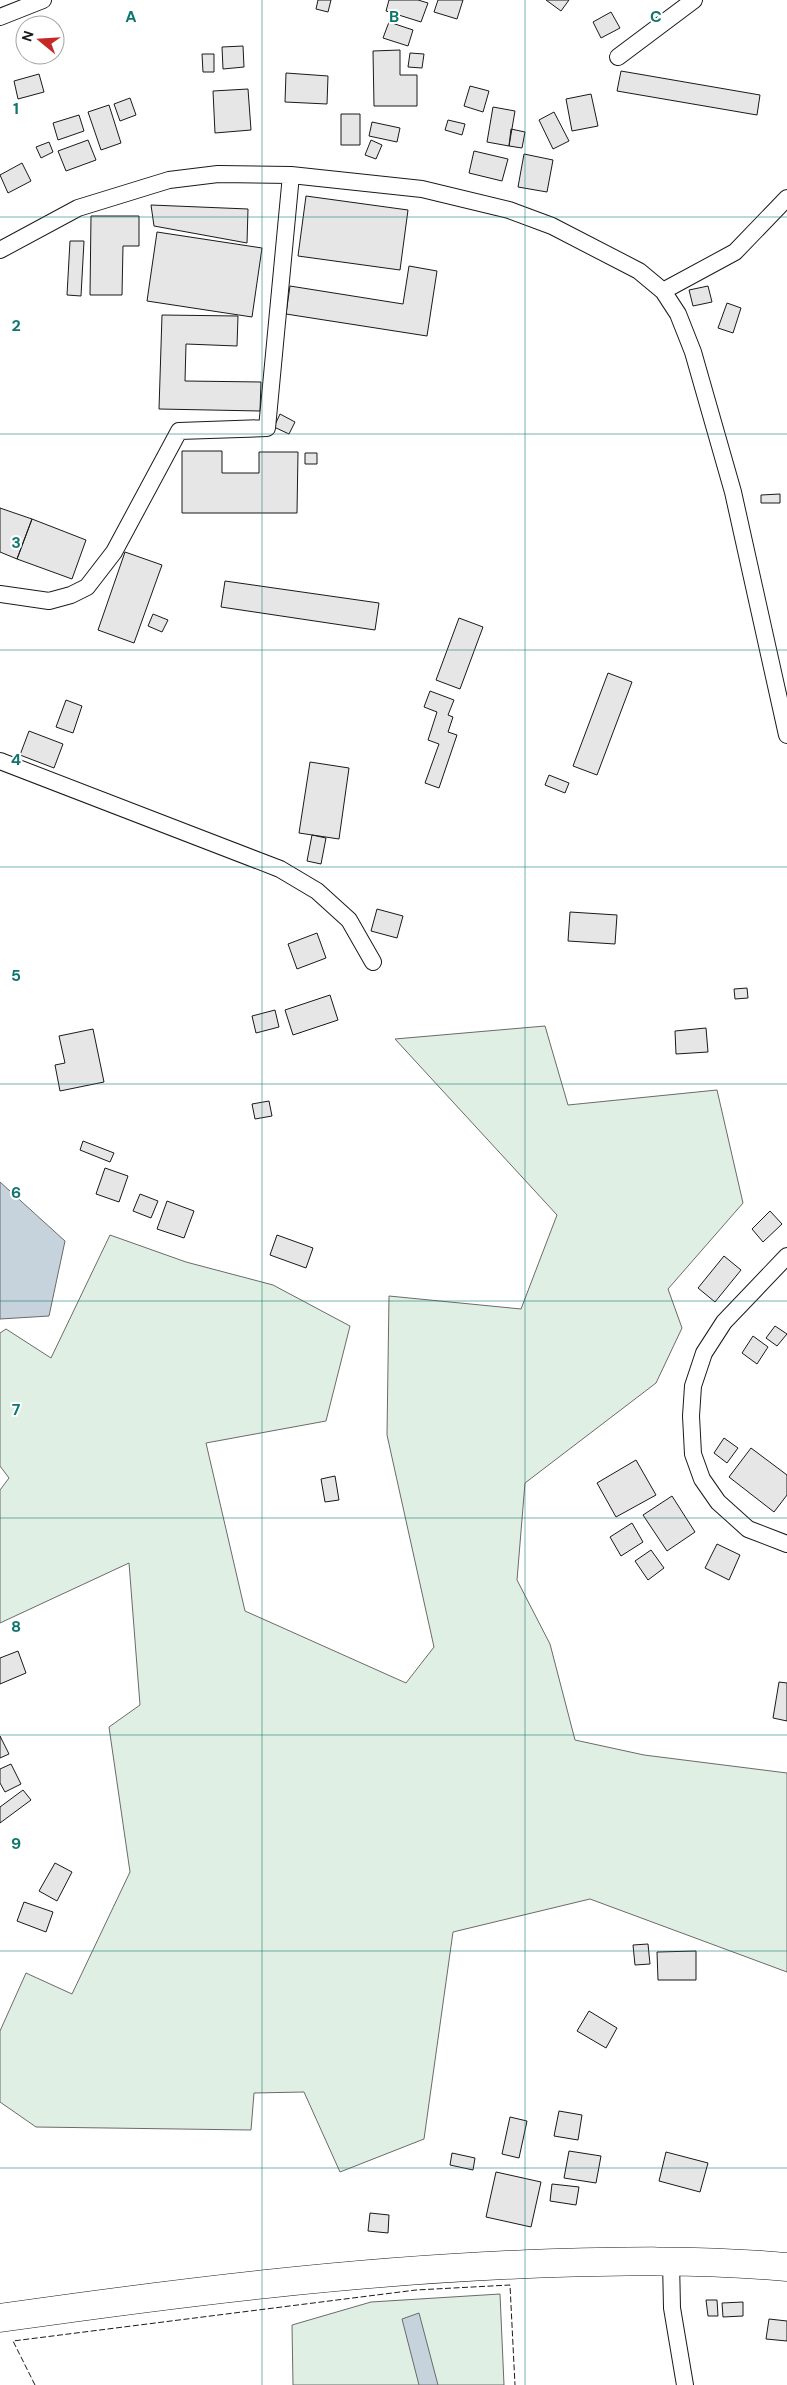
<svg xmlns="http://www.w3.org/2000/svg" width="787" height="2385" font-family="'DM Sans',sans-serif">
<style>
.green{fill:#e0efe3;stroke:#6a6a6a}
.water{fill:#c6d2dc;stroke:#6a6a6a}
.building{fill:#e6e6e6;stroke:#1a1a1a}
.lines{fill:none;stroke-linecap:round;stroke-linejoin:round}
.street-casing{stroke:#1a1a1a;stroke-width:18}
.highway-casing{stroke:#1a1a1a;stroke-width:29}
.street{stroke:#fff;stroke-width:16}
.highway{stroke:#fff;stroke-width:28}
.fence{stroke:#1a1a1a;stroke-width:1;stroke-dasharray:6 2.5;stroke-linecap:butt}
.grid{fill:none;stroke:#0f766e;stroke-width:1;stroke-opacity:0.55}
.grid-label{font-size:16px;text-anchor:middle;font-weight:bold;fill:#0f766e;stroke:#fff;stroke-width:4;stroke-linejoin:round;paint-order:stroke}
</style>
<rect width="100%" height="100%" fill="#fff"/>
<!-- green -->
<path class="green" d="M 545,1026 L 568,1105 L 717,1090 L 743,1203 L 668,1289 L 682,1328 L 656,1383 L 525,1483 L 517,1580 L 550,1644 L 575,1740 L 644,1755 L 787,1773 L 787,1972 L 590,1899 L 453,1932 L 424,2139 L 340,2172 L 304,2092 L 254,2093 L 251,2130 L 36,2127 L 0,2102 L 0,2031 L 26,1973 L 72,1994 L 130,1872 L 109,1727 L 140,1705 L 129,1563 L 0,1623 L 0,1490 L 9,1478 L 0,1466 L 0,1333 L 6,1329 L 51,1358 L 110,1235 L 186,1262 L 273,1285 L 350,1326 L 326,1421 L 206,1443 L 245,1611 L 406,1683 L 434,1647 L 387,1435 L 389,1296 L 521,1309 L 557,1215 L 395,1039 Z
M 500,2294 L 504,2385 L 293,2385 L 292,2325 L 371,2302 Z"/>
<!-- water -->
<path class="water" d="M 0,1182 L 65,1241 L 49,1316 L 0,1319 Z
M 419,2313 L 438,2385 L 419,2385 L 402,2319 Z"/>
<!-- building -->
<path class="building" d="M 318,0 L 331,0 L 328,12 L 316,9 Z
M 389,0 L 418,0 L 428,3 L 421,22 L 386,11 Z
M 438,0 L 463,0 L 457,19 L 434,12 Z
M 546,0 L 569,0 L 561,11 Z
M 611,12 L 620,28 L 601,38 L 593,22 Z
M 389,22 L 413,30 L 408,46 L 383,38 Z
M 243,46 L 244,67 L 223,69 L 222,47 Z
M 400,50 L 400,75 L 417,75 L 417,106 L 374,106 L 373,51 Z
M 410,53 L 424,54 L 422,68 L 408,67 Z
M 202,54 L 214,54 L 214,72 L 203,72 Z
M 621,71 L 760,95 L 757,115 L 617,91 Z
M 286,73 L 328,76 L 327,104 L 285,102 Z
M 39,74 L 44,92 L 18,99 L 14,81 Z
M 470,86 L 489,91 L 483,112 L 464,106 Z
M 248,89 L 251,130 L 215,133 L 213,91 Z
M 591,94 L 598,126 L 572,131 L 566,99 Z
M 130,98 L 136,115 L 120,121 L 114,104 Z
M 109,105 L 121,143 L 101,150 L 88,112 Z
M 493,107 L 515,111 L 509,146 L 487,142 Z
M 554,112 L 569,141 L 553,149 L 539,120 Z
M 341,114 L 360,114 L 360,145 L 341,145 Z
M 79,115 L 84,131 L 58,140 L 53,123 Z
M 448,120 L 465,124 L 462,135 L 445,130 Z
M 372,122 L 400,128 L 397,142 L 369,136 Z
M 511,129 L 525,132 L 522,148 L 509,146 Z
M 88,140 L 96,160 L 66,171 L 58,151 Z
M 371,140 L 382,145 L 376,159 L 365,155 Z
M 49,142 L 53,152 L 41,158 L 36,147 Z
M 474,151 L 508,159 L 502,181 L 469,173 Z
M 524,154 L 553,160 L 547,192 L 518,187 Z
M 22,163 L 31,181 L 8,193 L 0,175 Z
M 306,196 L 408,210 L 400,270 L 298,256 Z
M 151,205 L 248,209 L 247,243 L 154,226 Z
M 91,216 L 139,216 L 139,246 L 123,246 L 122,295 L 90,295 Z
M 157,232 L 262,248 L 252,317 L 147,301 Z
M 70,241 L 84,241 L 81,296 L 67,295 Z
M 409,266 L 437,271 L 427,336 L 286,314 L 290,286 L 403,304 Z
M 708,286 L 712,302 L 693,306 L 689,290 Z
M 727,303 L 741,308 L 733,333 L 718,328 Z
M 162,315 L 238,316 L 237,346 L 186,344 L 185,381 L 261,382 L 260,411 L 159,409 Z
M 280,414 L 295,422 L 289,434 L 274,427 Z
M 182,451 L 222,451 L 222,473 L 259,473 L 259,452 L 298,452 L 297,513 L 182,513 Z
M 305,453 L 317,453 L 317,464 L 305,464 Z
M 780,494 L 780,503 L 761,503 L 761,495 Z
M 0,508 L 32,519 L 17,559 L 0,552 Z
M 32,519 L 86,540 L 72,579 L 17,559 Z
M 125,552 L 162,565 L 134,643 L 98,630 Z
M 225,581 L 379,603 L 375,630 L 221,607 Z
M 153,614 L 168,620 L 162,632 L 148,626 Z
M 459,618 L 483,627 L 460,689 L 436,680 Z
M 608,673 L 632,682 L 597,775 L 573,766 Z
M 430,691 L 454,700 L 448,715 L 453,717 L 448,732 L 457,735 L 439,788 L 425,783 L 439,744 L 428,740 L 437,712 L 424,707 Z
M 66,700 L 82,706 L 73,733 L 56,727 Z
M 29,731 L 63,744 L 54,768 L 20,755 Z
M 310,762 L 349,768 L 339,839 L 299,833 Z
M 549,775 L 569,783 L 565,793 L 545,785 Z
M 312,835 L 326,838 L 321,864 L 307,861 Z
M 377,909 L 403,916 L 397,938 L 371,931 Z
M 570,912 L 617,915 L 615,944 L 568,941 Z
M 317,933 L 326,958 L 297,969 L 288,944 Z
M 747,988 L 748,998 L 735,999 L 734,989 Z
M 330,995 L 338,1020 L 293,1035 L 285,1010 Z
M 275,1010 L 279,1027 L 256,1033 L 252,1016 Z
M 706,1028 L 708,1052 L 676,1054 L 675,1031 Z
M 93,1029 L 104,1082 L 60,1091 L 55,1065 L 65,1063 L 59,1036 Z
M 269,1101 L 272,1116 L 255,1119 L 252,1104 Z
M 83,1141 L 114,1153 L 110,1162 L 80,1150 Z
M 105,1168 L 128,1176 L 119,1202 L 96,1194 Z
M 140,1194 L 158,1201 L 151,1218 L 133,1211 Z
M 167,1201 L 194,1211 L 184,1238 L 157,1229 Z
M 770,1211 L 782,1224 L 763,1242 L 752,1229 Z
M 277,1235 L 313,1248 L 306,1268 L 270,1255 Z
M 724,1256 L 741,1270 L 715,1302 L 698,1288 Z
M 775,1326 L 787,1334 L 777,1346 L 766,1338 Z
M 753,1336 L 768,1347 L 757,1364 L 742,1353 Z
M 724,1438 L 738,1448 L 727,1463 L 714,1453 Z
M 751,1448 L 787,1475 L 787,1495 L 774,1512 L 729,1477 Z
M 636,1460 L 656,1495 L 616,1517 L 597,1483 Z
M 335,1476 L 339,1500 L 325,1502 L 321,1479 Z
M 672,1496 L 695,1532 L 667,1551 L 643,1515 Z
M 632,1523 L 643,1542 L 621,1556 L 610,1537 Z
M 717,1544 L 740,1555 L 729,1580 L 705,1568 Z
M 651,1550 L 664,1568 L 648,1580 L 635,1561 Z
M 18,1651 L 26,1673 L 0,1684 L 0,1658 Z
M 779,1682 L 787,1683 L 787,1721 L 773,1718 Z
M 0,1736 L 9,1754 L 0,1758 Z
M 11,1764 L 21,1784 L 5,1792 L 0,1783 L 0,1769 Z
M 23,1790 L 31,1800 L 0,1823 L 0,1807 Z
M 55,1863 L 72,1872 L 57,1901 L 39,1891 Z
M 24,1902 L 53,1912 L 46,1932 L 17,1921 Z
M 648,1944 L 650,1964 L 635,1965 L 633,1945 Z
M 696,1951 L 696,1980 L 658,1980 L 657,1952 Z
M 589,2011 L 617,2028 L 606,2048 L 577,2031 Z
M 559,2111 L 582,2115 L 578,2140 L 554,2136 Z
M 510,2117 L 527,2121 L 519,2158 L 502,2154 Z
M 569,2151 L 601,2156 L 596,2183 L 564,2178 Z
M 666,2152 L 708,2163 L 700,2192 L 659,2181 Z
M 452,2153 L 475,2158 L 473,2170 L 450,2165 Z
M 496,2172 L 541,2182 L 531,2227 L 486,2217 Z
M 552,2184 L 579,2187 L 576,2205 L 550,2201 Z
M 370,2213 L 389,2215 L 388,2233 L 368,2231 Z
M 706,2300 L 717,2300 L 718,2316 L 708,2316 Z
M 743,2302 L 743,2316 L 723,2317 L 722,2303 Z
M 769,2319 L 787,2321 L 787,2341 L 766,2339 Z"/>
<g class="lines">
<defs>
<path id="street" d="M 0,17 L 43,0
M 618,57 L 694,0
M 0,250 L 78,208 L 169,180 L 218,174 L 291,175 L 422,189 L 509,210 L 552,226 L 639,271 L 663,291 L 678,314 L 693,352 L 733,492 L 787,735
M 663,291 L 735,252 L 787,198
M 0,594 L 49,601 L 71,595 L 87,587 L 114,552 L 179,431 L 267,428 L 291,175
M 0,761 L 280,869 L 317,891 L 349,920 L 373,962
M 787,1256 L 724,1322 L 704,1353 L 693,1386 L 691,1416 L 693,1454 L 702,1479 L 718,1502 L 748,1529 L 787,1544
M 671,2261 L 672,2308 L 685,2385"/>
<path id="highway" d="M 0,2318 C 175,2293 352,2271 529,2264 C 615,2261 701,2259 787,2267"/>
</defs>
<!-- street casing -->
<use href="#street" class="street-casing"/>
<!-- highway casing -->
<use href="#highway" class="highway-casing"/>
<!-- street -->
<use href="#street" class="street"/>
<!-- highway -->
<use href="#highway" class="highway"/>
<!-- fence -->
<path class="fence" d="M 35,2385 L 13,2341 L 416,2290 L 510,2285 L 515,2385"/>
</g>
<!-- grid -->
<path class="grid" d="M 262,0 L 262,2385M 525,0 L 525,2385M 0,217 L 787,217M 0,434 L 787,434M 0,650 L 787,650M 0,867 L 787,867M 0,1084 L 787,1084M 0,1301 L 787,1301M 0,1518 L 787,1518M 0,1735 L 787,1735M 0,1951 L 787,1951M 0,2168 L 787,2168"/>
<g class="grid-label">
<text x="131" y="22">A</text>
<text x="394" y="22">B</text>
<text x="656" y="22">C</text>
<text x="16" y="114">1</text>
<text x="16" y="331">2</text>
<text x="16" y="548">3</text>
<text x="16" y="765">4</text>
<text x="16" y="981">5</text>
<text x="16" y="1198">6</text>
<text x="16" y="1415">7</text>
<text x="16" y="1632">8</text>
<text x="16" y="1849">9</text>
</g>
<!-- north arrow -->
<g transform="translate(40 40) rotate(288)"><circle r="24" fill="#ffffff" stroke="#a3a3a3"/>
<path d="M0-4L9 19L0 12L-9 19Z" fill="#c62828"/>
<text y="-8" font-size="14" font-weight="bold" text-anchor="middle" fill="#1a1a1a">N</text>
</g>
</svg>
